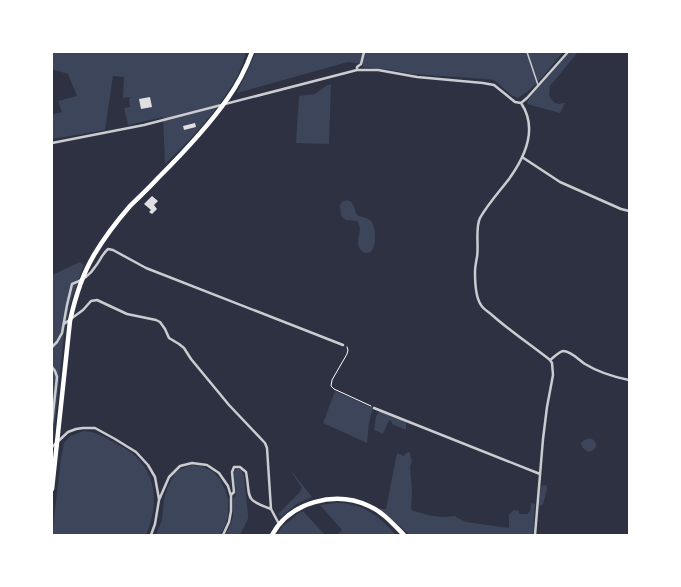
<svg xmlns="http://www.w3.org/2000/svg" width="681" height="587" font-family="Poppins,sans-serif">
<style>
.green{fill:#3c4559}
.building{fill:#e0e0e3}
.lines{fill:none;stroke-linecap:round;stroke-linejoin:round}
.path{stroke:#fff;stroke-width:1}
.service{stroke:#caccd0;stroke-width:1.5}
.minor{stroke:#caccd0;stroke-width:2.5}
.primary{stroke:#fff;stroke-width:4.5}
</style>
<rect width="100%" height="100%" fill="#2d3142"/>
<!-- green -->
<path class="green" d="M 53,52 L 246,52 C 244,60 241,68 238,75 C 221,107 191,140 165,164 L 163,117 L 128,125 L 124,108 L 130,107 L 129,99 L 131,97 L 123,98 L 124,77 L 113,76 L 105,130 L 52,139 L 52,115 L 62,112 L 58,101 L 77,96 L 68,74 L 52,69 L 52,54 Z
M 256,52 L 563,52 C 550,67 536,88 518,98 L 511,95 L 494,80 L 485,79 L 413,74 L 385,69 L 363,67 L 363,64 L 348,62 L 237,93 Z
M 570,52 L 578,52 L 550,86 L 549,94 L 550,98 L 555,103 L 559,104 L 565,103 L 560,113 L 527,104 C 529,93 561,62 570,52 Z
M 331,84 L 329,144 L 296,143 L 299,96 L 315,94 L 326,86 Z
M 347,200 C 355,202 354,209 357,215 C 361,217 367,217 371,221 C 377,227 378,259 363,252 C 362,251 360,249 359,248 C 355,238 364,232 357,221 L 346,220 L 341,216 L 340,205 L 342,202 Z
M 80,262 L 84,265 L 71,300 L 64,333 L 53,441 L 52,442 L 52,275 Z
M 335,391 L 373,408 L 369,423 L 367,443 L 323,423 Z
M 380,411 L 404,420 L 406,423 L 406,430 L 392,424 L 392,422 L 389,420 L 383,434 L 374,430 L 376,416 Z
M 84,431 C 97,432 104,437 115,443 C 120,446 125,448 129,451 C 158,472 159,505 146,535 L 52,535 L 61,458 L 64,443 L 70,436 Z
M 590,438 C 600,442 597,450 588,452 L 582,447 L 581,443 L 584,440 Z
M 409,452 L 410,453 L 412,462 L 410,466 L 412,491 L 411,509 L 413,511 L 433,516 L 443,517 L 456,516 L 456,517 L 466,522 L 509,528 L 509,514 L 514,510 L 519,511 L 519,513 L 520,514 L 527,514 L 530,511 L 531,503 L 535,504 L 533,535 L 410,535 L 380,509 L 386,509 L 397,453 L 404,456 L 406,453 Z
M 192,465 L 201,466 L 212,471 L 220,479 L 226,492 L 228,499 L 228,516 L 225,526 L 220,535 L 156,535 L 162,520 L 164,499 L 167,489 L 175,473 L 181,469 Z
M 289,468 L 312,497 L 298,503 L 281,517 L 278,514 L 299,493 L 302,488 Z
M 237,469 L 241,469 L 244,476 L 248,515 L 248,519 L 240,535 L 225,535 L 231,524 L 233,516 L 233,499 L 236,495 L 236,491 L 234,475 L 234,471 Z
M 544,485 L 547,486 L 547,489 L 543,504 L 540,506 L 539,505 L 541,486 Z
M 334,503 C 340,503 347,503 353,505 C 371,509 384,522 396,535 L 337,535 L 342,530 L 320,505 Z
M 303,511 L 325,535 L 277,535 L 282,526 L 290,521 L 297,514 Z"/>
<!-- building -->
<path class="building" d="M 150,97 L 152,107 L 141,109 L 139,99 Z
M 195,123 L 196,127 L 184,130 L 183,126 Z
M 152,196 L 158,201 L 154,205 L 157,209 L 152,214 L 149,212 L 151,210 L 144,204 Z"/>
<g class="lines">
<!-- path -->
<path class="path" d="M 347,347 L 348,350 L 347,354 L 332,380 L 331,386 L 334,389 L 371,406"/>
<!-- service -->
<path class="service" d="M 527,52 L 538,85"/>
<!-- minor -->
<path class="minor" d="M 357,70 L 357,67 L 361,64 L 364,52
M 521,103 L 527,98 L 568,52
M 52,143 L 144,125 L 357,70 L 378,70 L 417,77 L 483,83 L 494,85 L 515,102 L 521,103 C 538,128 525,157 509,179 C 499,192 488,204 480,218 C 475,228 479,246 477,257 C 476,262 475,267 475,272 C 475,281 476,298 481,305 C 483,309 489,312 492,315 C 510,331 531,345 550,360 L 552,363 L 553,375 L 547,407 L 543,439 L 535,535
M 522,157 L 560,182 L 621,209 L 629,211
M 64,324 L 83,310 L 91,301 L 97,300 L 127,314 L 156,320 L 160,322 L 165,329 L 169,338 L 179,344 L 184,348 L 191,359 L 229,405 L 265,443 L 267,448 L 271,509 L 279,524
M 52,347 L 57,342 L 62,333 L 67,305 L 72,284 C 81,281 90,275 95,267 C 100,261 102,254 108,249 L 113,250 L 146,268 L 343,345
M 550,360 C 554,357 559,352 563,351 C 571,351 579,360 585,364 C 598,372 614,377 629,380
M 52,367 L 55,371 L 57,377 L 52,423
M 374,408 L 540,474
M 52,447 L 68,432 L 76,429 L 83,428 L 95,428 L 115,439 L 136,452 L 148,465 L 155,477 L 159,499
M 231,495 L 234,492 L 232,472 L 234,467 L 240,467 L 246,472 C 251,498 243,499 271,509
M 151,535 L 155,524 L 159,500 L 169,477 L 180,466 L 192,463 L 207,465 L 219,473 L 228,486 L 231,496 L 231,511 L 229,522 L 223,535"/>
<!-- primary -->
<path class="primary" d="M 52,489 L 70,321 C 75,298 82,275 94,255 C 104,238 117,221 130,206 C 139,197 149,188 158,178 C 183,153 208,127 228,98 C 238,84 246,68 252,52
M 272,535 C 290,502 335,490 369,506 C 383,512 393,524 404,535"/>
</g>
<!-- border -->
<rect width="681" height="587" fill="none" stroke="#ffffff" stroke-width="106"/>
</svg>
